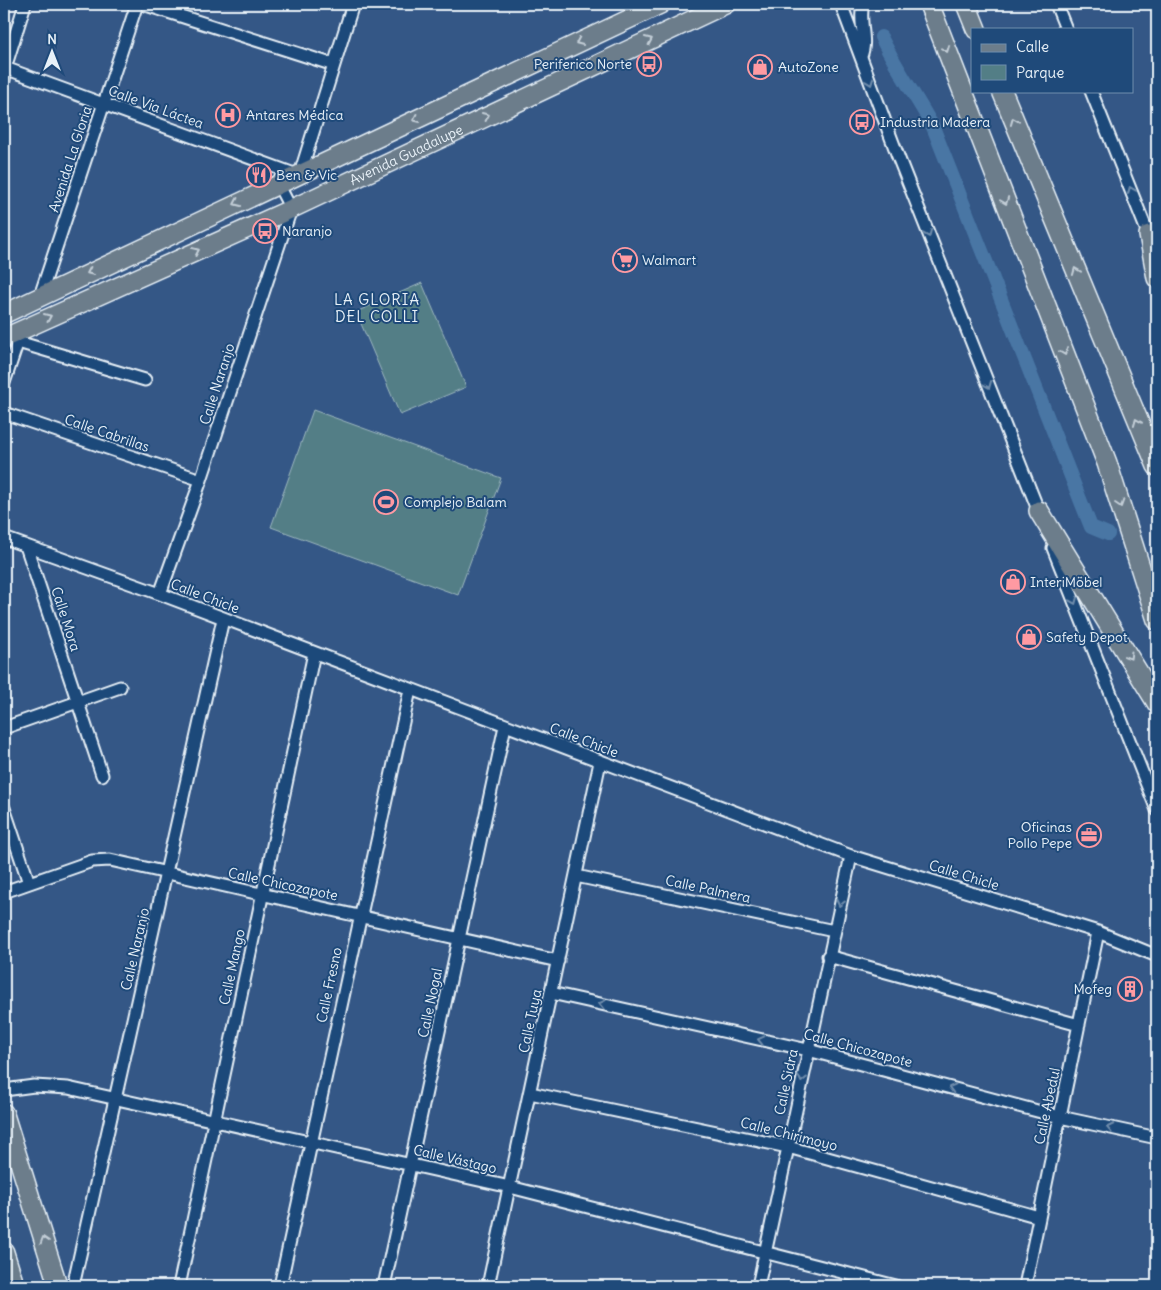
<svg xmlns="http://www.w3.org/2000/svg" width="1161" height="1290" font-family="Delius,sans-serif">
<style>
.green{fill:#537e86;stroke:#9eb8bf}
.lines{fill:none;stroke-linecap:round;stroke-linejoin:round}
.canal{stroke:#4876a4;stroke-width:14}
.minor-casing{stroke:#e8f1f8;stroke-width:15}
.primary-casing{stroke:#e8f1f8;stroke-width:21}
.trunk-casing{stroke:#e8f1f8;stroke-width:22}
.minor{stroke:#1f4a7a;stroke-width:11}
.primary{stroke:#6c7d8b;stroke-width:18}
.trunk{stroke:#6c7d8b;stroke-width:19}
.oneway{stroke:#c3ced7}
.oneway2{stroke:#6f8dac}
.labels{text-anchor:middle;stroke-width:4;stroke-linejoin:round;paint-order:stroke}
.poi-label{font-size:14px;fill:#e8f1f8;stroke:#1f4a7a;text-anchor:start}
.street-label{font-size:14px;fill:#e8f1f8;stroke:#1f4a7a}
.neighbourhood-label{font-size:15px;letter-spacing:1px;fill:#e8f1f8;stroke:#1f4a7a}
</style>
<rect width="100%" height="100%" fill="#345786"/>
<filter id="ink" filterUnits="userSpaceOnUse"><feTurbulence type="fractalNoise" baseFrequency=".02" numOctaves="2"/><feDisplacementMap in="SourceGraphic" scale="10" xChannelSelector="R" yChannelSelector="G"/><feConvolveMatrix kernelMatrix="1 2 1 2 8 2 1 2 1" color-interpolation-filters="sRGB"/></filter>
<g filter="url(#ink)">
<!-- green -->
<path class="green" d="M 422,283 L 466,387 L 400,415 L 356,312 Z
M 313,410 L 501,478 L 458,595 L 271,527 Z"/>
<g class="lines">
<!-- canal -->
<path class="canal" d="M 881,37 C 896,68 916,96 933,127 L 1091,527 L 1108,534"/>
<defs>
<path id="minor" d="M 143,4 L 334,65
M 841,4 L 899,159 L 1041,517
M 1056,4 L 1066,29
M 861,56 C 868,40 858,21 863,4
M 5,68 L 297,175
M 4,80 L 5,68 L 25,4
M 1091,91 L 1151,241
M 300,174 L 353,4
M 40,296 L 137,4
M 18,342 L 145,380
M 4,383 L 20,335
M 4,413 L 201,480
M 4,538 L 160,594 L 851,856 L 1098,932 L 1157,956
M 26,546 L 102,775
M 1053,548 L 1157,810
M 160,594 L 201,480 L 291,209 L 278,184
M 4,728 L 120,687
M 4,808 L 29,883
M 576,876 L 834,931
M 4,892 L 92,861 L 110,860 L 558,961
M 828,956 L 1079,1025
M 551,993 L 808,1050 L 1060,1117 L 1157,1138
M 4,1090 L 34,1086 L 68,1088 L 510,1187 L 896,1286
M 530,1093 L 788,1147 L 1039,1217
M 73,1286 L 223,619
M 179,1286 L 314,653
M 280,1286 L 410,690
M 384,1286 L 505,726
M 488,1286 L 600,762
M 758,1286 L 851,856
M 1025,1286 L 1098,932"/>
<g id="primary">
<path d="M 4,314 L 661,4"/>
<path id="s1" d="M 4,338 L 291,209 L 726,4"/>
<path d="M 4,1113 L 58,1286"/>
<path d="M 4,1251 L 15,1286"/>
</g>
<path id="trunk" d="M 929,4 L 1107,463 L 1157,620
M 966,4 L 976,29
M 1002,91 L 1157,466
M 1149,235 L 1157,278
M 1039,511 L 1157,703"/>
</defs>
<!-- minor casing -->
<use href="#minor" class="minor-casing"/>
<!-- primary casing -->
<use href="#primary" class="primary-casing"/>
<!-- trunk casing -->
<use href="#trunk" class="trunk-casing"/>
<!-- minor -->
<use href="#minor" class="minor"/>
<!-- primary -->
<use href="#primary" class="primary"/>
<!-- trunk -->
<use href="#trunk" class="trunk"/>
</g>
<!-- one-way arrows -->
<defs><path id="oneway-chevron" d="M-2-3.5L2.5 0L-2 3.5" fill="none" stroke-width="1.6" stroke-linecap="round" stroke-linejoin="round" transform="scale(1.25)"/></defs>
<g class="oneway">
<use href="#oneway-chevron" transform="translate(649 40) rotate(-25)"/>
<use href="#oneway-chevron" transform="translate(579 42) rotate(155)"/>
<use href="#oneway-chevron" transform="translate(946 49) rotate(69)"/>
<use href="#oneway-chevron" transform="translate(486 116) rotate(-25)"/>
<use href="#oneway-chevron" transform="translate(416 119) rotate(155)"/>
<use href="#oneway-chevron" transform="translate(1014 121) rotate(-112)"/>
<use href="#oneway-chevron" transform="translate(1005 201) rotate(69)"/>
<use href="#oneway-chevron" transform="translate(237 203) rotate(155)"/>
<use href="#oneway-chevron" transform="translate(196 251) rotate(-24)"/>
<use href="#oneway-chevron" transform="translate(1076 271) rotate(-112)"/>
<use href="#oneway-chevron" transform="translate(90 272) rotate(155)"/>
<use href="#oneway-chevron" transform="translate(48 317) rotate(-24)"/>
<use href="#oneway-chevron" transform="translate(1064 352) rotate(69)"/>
<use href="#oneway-chevron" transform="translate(1137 422) rotate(-112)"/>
<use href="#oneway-chevron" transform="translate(1120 504) rotate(72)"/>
<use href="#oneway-chevron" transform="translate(1129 656) rotate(59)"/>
<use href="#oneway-chevron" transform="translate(44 1240) rotate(-108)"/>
</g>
<g class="oneway2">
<use href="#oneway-chevron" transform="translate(870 82) rotate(70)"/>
<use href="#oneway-chevron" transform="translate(1131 190) rotate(-112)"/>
<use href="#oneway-chevron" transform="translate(928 234) rotate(68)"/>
<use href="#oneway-chevron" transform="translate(988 385) rotate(68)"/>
<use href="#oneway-chevron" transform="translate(1074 601) rotate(68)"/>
<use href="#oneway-chevron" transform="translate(840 903) rotate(103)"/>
<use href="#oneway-chevron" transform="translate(602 1004) rotate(-167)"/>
<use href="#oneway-chevron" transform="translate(761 1040) rotate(-167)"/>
<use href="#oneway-chevron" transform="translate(802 1079) rotate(102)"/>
<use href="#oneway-chevron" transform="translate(952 1088) rotate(-165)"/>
<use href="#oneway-chevron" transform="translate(1110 1128) rotate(-168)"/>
</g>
</g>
<!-- icons -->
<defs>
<symbol id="bus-ring" viewBox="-11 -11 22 22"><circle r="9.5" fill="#1f4a7a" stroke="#ff9aa2" stroke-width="1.5"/><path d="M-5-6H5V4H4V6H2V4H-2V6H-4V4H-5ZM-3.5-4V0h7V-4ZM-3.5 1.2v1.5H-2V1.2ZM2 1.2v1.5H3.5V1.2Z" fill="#ff9aa2"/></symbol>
<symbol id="shop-ring" viewBox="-11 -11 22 22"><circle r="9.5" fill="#1f4a7a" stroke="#ff9aa2" stroke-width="1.5"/><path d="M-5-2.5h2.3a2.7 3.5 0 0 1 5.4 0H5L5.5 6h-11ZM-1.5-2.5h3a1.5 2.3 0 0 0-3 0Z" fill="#ff9aa2"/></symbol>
<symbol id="hospital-ring" viewBox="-11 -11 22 22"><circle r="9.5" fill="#1f4a7a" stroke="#ff9aa2" stroke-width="1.5"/><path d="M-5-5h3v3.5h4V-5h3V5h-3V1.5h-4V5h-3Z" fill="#ff9aa2"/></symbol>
<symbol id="restaurant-ring" viewBox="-11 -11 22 22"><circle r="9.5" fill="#1f4a7a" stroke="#ff9aa2" stroke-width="1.5"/><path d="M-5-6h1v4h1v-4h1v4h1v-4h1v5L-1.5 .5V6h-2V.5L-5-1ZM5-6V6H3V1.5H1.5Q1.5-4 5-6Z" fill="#ff9aa2"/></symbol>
<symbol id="supermarket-ring" viewBox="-11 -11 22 22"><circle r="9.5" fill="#1f4a7a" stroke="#ff9aa2" stroke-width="1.5"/><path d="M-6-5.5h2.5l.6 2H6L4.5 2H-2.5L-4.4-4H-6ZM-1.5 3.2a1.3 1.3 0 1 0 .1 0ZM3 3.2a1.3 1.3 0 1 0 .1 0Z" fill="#ff9aa2"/></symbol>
<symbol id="stadium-ring" viewBox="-11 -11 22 22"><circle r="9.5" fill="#1f4a7a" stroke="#ff9aa2" stroke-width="1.5"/><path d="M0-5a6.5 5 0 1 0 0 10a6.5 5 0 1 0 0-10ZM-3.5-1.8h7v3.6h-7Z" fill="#ff9aa2"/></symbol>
<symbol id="office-ring" viewBox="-11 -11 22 22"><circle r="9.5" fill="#1f4a7a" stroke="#ff9aa2" stroke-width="1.5"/><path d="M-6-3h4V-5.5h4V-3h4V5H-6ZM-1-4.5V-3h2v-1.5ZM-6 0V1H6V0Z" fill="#ff9aa2"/></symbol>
<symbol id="building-ring" viewBox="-11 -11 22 22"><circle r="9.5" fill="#1f4a7a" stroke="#ff9aa2" stroke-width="1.5"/><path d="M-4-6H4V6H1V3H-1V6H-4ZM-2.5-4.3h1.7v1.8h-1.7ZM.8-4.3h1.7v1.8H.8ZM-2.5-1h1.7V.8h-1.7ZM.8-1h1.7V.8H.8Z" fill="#ff9aa2"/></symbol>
</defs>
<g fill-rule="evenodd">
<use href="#bus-ring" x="635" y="50" width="28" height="28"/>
<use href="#shop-ring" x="746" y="53" width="28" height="28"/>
<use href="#hospital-ring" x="214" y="101" width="28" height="28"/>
<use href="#bus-ring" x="848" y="108" width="28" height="28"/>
<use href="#restaurant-ring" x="245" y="161" width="28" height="28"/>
<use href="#bus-ring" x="251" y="217" width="28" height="28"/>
<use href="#supermarket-ring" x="611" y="246" width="28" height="28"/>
<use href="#stadium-ring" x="372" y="488" width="28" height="28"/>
<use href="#shop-ring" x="999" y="568" width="28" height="28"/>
<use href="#shop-ring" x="1015" y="623" width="28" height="28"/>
<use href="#office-ring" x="1075" y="821" width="28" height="28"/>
<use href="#building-ring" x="1116" y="975" width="28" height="28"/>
</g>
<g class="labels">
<!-- poi labels -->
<g class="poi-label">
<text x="632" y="69" text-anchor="end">Periferico Norte</text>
<text x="778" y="72">AutoZone</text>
<text x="246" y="120">Antares Médica</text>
<text x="880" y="127">Industria Madera</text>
<text x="276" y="180">Ben &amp; Vic</text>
<text x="282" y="236">Naranjo</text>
<text x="642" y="265">Walmart</text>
<text x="404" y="507">Complejo Balam</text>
<text x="1030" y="587">InteriMöbel</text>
<text x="1046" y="642">Safety Depot</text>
<text x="1072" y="832" text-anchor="end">Oficinas<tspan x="1072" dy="16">Pollo Pepe</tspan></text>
<text x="1112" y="994" text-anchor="end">Mofeg</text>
</g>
<!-- street labels -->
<g class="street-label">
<text transform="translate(156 107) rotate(20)" y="5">Calle Vía Láctea</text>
<text dy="5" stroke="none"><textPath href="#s1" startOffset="442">Avenida Guadalupe</textPath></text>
<text transform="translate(70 159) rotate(-72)" y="5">Avenida La Gloria</text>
<text transform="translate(217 384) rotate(-72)" y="5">Calle Naranjo</text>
<text transform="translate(107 433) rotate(19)" y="5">Calle Cabrillas</text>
<text transform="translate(205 596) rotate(21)" y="5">Calle Chicle</text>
<text transform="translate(66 619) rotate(72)" y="5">Calle Mora</text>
<text transform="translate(584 740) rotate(21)" y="5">Calle Chicle</text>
<text transform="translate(964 875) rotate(17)" y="5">Calle Chicle</text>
<text transform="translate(283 884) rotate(12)" y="5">Calle Chicozapote</text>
<text transform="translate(708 889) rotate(12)" y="5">Calle Palmera</text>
<text transform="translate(135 949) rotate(-77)" y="5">Calle Naranjo</text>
<text transform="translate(232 967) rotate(-78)" y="5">Calle Mango</text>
<text transform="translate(329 985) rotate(-78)" y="5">Calle Fresno</text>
<text transform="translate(430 1003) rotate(-78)" y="5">Calle Nogal</text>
<text transform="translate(530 1021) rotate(-78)" y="5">Calle Tuya</text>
<text transform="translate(858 1048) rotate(15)" y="5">Calle Chicozapote</text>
<text transform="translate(786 1082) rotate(-78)" y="5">Calle Sidra</text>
<text transform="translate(1047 1106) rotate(-78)" y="5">Calle Abedul</text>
<text transform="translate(789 1134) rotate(14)" y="5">Calle Chirimoyo</text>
<text transform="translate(455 1159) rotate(13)" y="5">Calle Vástago</text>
</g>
<!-- neighbourhood labels -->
<g class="neighbourhood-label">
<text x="377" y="305">LA GLORIA<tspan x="377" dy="17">DEL COLLI</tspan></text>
</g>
</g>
<!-- margin -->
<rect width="1161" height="1290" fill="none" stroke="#1f4a7a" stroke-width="20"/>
<rect x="10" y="10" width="1141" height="1270" fill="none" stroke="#e8f1f8" stroke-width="2" filter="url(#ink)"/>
<!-- legend -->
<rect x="971" y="28" width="162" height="65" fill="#1f4a7a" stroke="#6f8dac"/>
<rect x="981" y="44" width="25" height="8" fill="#6c7d8b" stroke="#6f8dac"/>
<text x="1016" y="52" font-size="15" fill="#e8f1f8">Calle</text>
<rect x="981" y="65" width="25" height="15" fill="#537e86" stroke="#6f8dac"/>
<text x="1016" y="78" font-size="15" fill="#e8f1f8">Parque</text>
<!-- north arrow -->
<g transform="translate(52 52)" stroke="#1f4a7a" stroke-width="4" paint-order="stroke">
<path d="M0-4L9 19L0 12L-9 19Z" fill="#e8f1f8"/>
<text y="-8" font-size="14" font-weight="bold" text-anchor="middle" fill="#e8f1f8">N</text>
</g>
</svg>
